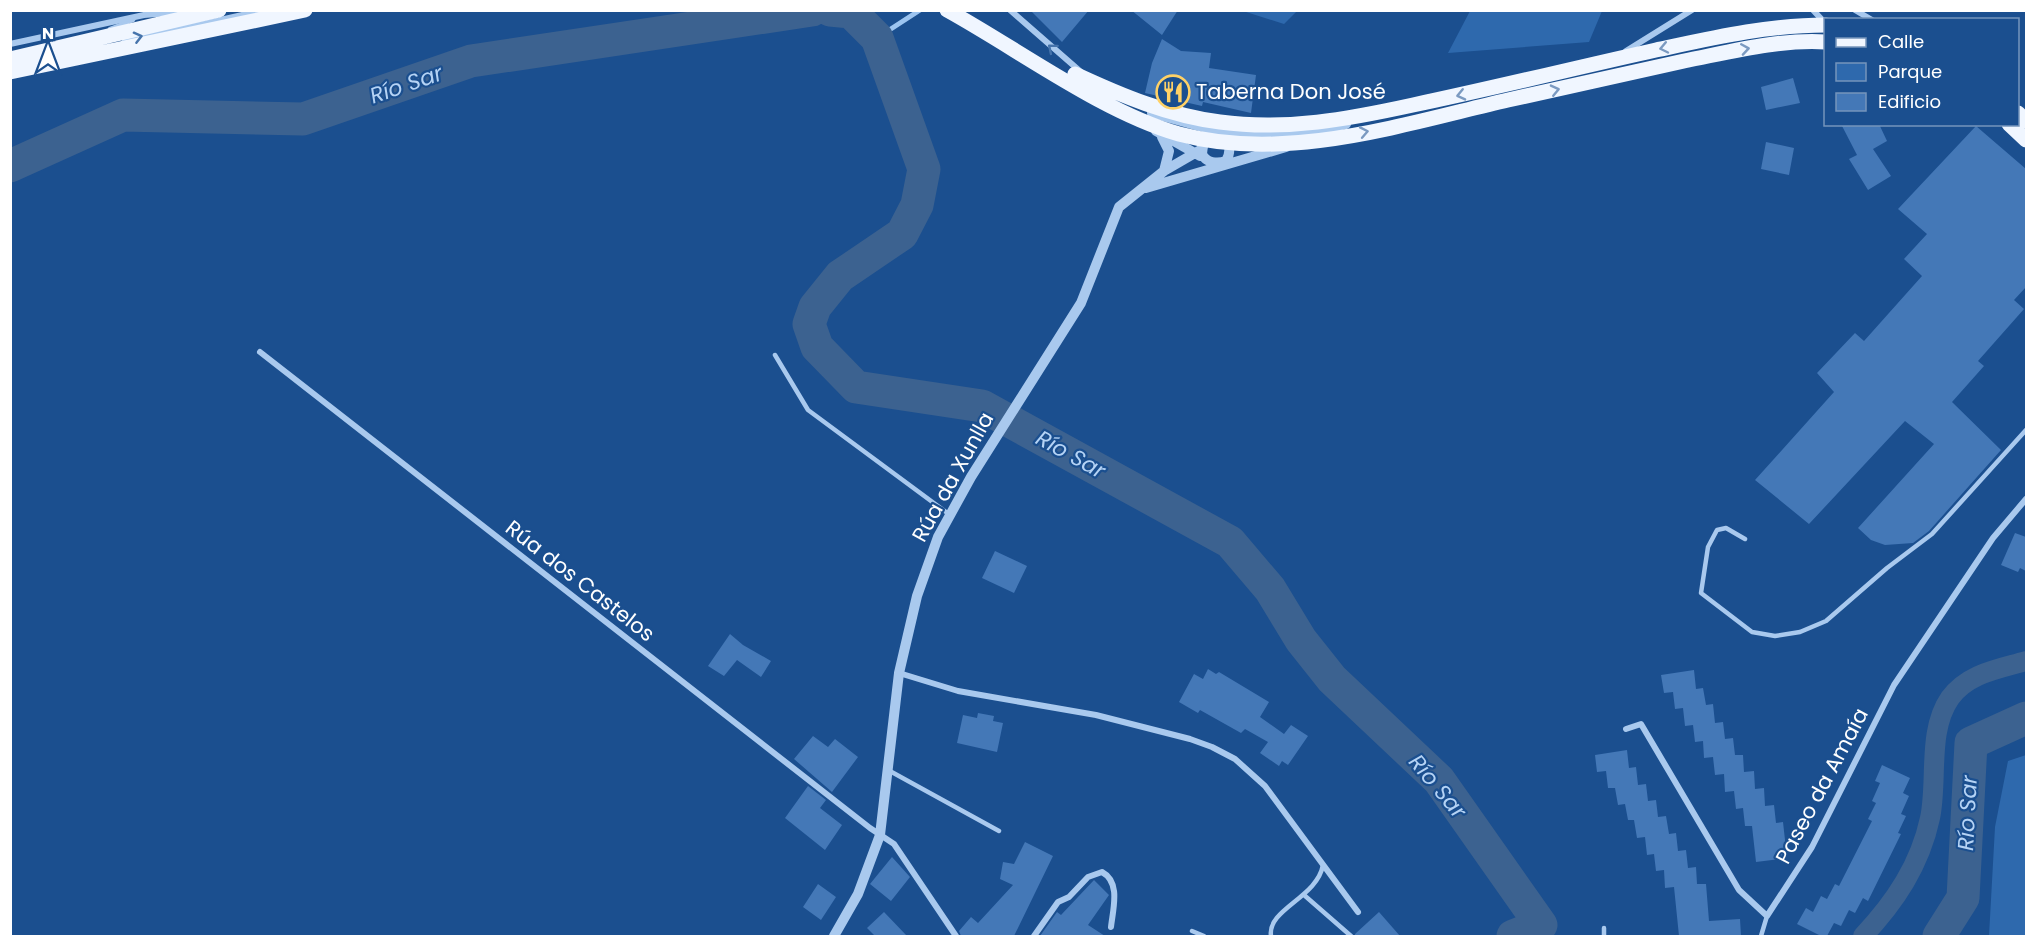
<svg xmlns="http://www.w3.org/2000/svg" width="2037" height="947" font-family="Poppins,sans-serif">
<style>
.green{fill:#2e69ad}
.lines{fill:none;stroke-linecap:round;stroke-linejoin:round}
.stream{stroke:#9cc4f0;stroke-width:5}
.canal{stroke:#3c6290;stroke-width:20}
.river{stroke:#3c6290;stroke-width:33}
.building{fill:#4478b7}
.service{stroke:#a9c9ee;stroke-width:4.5}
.minor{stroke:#a9c9ee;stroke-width:6}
.tertiary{stroke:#a9c9ee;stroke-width:10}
.primary{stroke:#f0f6ff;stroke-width:15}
.oneway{stroke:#4674ac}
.oneway2{stroke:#7b9ac1}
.labels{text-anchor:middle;stroke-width:4.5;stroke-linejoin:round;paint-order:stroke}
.poi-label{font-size:21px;fill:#fff;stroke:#1b4f8f;text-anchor:start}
.street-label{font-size:21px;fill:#fff;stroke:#1b4f8f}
.water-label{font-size:22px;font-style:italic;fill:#b5d3f5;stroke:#1b4f8f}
</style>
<rect width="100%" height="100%" fill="#1b4f8f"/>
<!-- green -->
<path class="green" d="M 1243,11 L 1297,11 L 1284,24 Z
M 1470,11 L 1470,10 L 1602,11 L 1589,42 L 1448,53 Z
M 2026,755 L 2026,936 L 1989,936 L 1995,827 L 2008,761 Z"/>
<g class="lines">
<!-- stream -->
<path class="stream" d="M 877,38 L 920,10"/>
<!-- canal -->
<path class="canal" d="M 1863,936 C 1895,902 1920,865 1930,818 C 1938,781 1927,731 1950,698 C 1968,673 1999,669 2026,661"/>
<!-- river -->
<path class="river" d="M 830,10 L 851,12 L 877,38 L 924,169 L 917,205 L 902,234 L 840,276 L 815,307 L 809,324 L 817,347 L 856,387 L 982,406 L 1230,542 L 1270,589 L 1301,640 L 1332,679 L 1439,780 L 1541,925 L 1513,936
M 10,166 L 123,115 L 303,119 L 471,61 L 812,10
M 1939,936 L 1963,898 L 1971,743 L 2026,718"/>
</g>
<!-- building -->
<path class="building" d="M 1030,10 L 1089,10 L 1062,42 Z
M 1131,10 L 1178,10 L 1162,35 Z
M 1162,39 L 1181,51 L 1211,53 L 1209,68 L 1256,75 L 1251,113 L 1203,102 L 1202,106 L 1145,93 L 1152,63 Z
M 1793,78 L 1800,103 L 1766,110 L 1761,87 Z
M 1841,124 L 1879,124 L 1887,141 L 1873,149 L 1891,176 L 1868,190 L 1849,159 L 1857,155 Z
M 1976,126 L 2026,169 L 2026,287 L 2014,300 L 2024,309 L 1978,361 L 1984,366 L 1952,402 L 2001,450 L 1929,531 L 1913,543 L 1885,545 L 1871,540 L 1858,528 L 1934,444 L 1905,421 L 1809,524 L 1755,480 L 1834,392 L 1817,373 L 1855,333 L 1864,341 L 1922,276 L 1904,259 L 1927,234 L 1898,209 Z
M 1766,142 L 1794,148 L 1789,175 L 1761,169 Z
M 2015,533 L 2026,537 L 2026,571 L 2020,568 L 2018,572 L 2001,565 Z
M 995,551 L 1027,566 L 1014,593 L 982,578 Z
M 730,634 L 743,645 L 771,661 L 761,677 L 737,660 L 724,676 L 708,666 Z
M 1208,669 L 1216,674 L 1219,672 L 1269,702 L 1260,717 L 1284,734 L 1291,725 L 1308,736 L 1288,765 L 1282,761 L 1279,766 L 1260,753 L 1268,742 L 1245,729 L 1241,733 L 1200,710 L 1198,713 L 1179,702 L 1194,674 L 1203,679 Z
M 1694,670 L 1696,689 L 1703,688 L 1706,705 L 1713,704 L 1715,723 L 1723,722 L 1725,739 L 1733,738 L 1735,755 L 1743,755 L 1744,772 L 1754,771 L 1755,789 L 1764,788 L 1765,806 L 1774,805 L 1776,823 L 1783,822 L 1787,858 L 1756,862 L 1752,826 L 1745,826 L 1743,808 L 1736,809 L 1734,791 L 1725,792 L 1724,774 L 1715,775 L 1713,757 L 1704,758 L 1703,741 L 1695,742 L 1693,725 L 1685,726 L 1683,708 L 1675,709 L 1673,692 L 1664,693 L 1661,675 Z
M 978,713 L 994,716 L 993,721 L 1003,723 L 997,752 L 957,743 L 963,715 L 977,718 Z
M 813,736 L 828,747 L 835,739 L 858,757 L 832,792 L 794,759 Z
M 1627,750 L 1629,768 L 1636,767 L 1638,785 L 1646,784 L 1648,801 L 1656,800 L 1658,817 L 1666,816 L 1669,834 L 1676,833 L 1678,851 L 1686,850 L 1688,868 L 1696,867 L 1697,884 L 1706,884 L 1709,921 L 1740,919 L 1741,936 L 1679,936 L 1674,887 L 1665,888 L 1664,870 L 1656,871 L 1654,854 L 1647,855 L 1645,837 L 1637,838 L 1634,820 L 1628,820 L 1625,804 L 1618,805 L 1615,788 L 1608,788 L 1606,771 L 1597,772 L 1595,755 Z
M 1882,765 L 1910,778 L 1903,793 L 1909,796 L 1901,814 L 1906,816 L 1898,833 L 1901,834 L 1868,901 L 1863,898 L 1855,913 L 1849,910 L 1841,926 L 1834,923 L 1827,936 L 1821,936 L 1797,924 L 1806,908 L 1813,912 L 1821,896 L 1827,899 L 1835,884 L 1839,886 L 1872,821 L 1868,819 L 1876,803 L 1872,801 L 1880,783 L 1875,781 Z
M 808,786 L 826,800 L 820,808 L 842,825 L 825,850 L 785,818 Z
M 1025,842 L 1053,856 L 1014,936 L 961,936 L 959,931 L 971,917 L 978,923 L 1013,885 L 1000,879 L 1003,862 L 1014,864 Z
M 892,857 L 910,877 L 891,901 L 870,884 Z
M 1094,880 L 1109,895 L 1088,925 L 1105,936 L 1040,936 L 1057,912 L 1061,915 Z
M 818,884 L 836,897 L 821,920 L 803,907 Z
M 884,912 L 907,936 L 875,936 L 867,928 Z
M 1379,912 L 1400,936 L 1355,936 L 1355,934 Z"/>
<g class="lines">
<!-- service -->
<path class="service" d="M 110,29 L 133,20
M 124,41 L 261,10
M 775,355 L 808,410 L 950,515
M 1745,539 L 1726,528 L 1717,530 L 1708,547 L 1701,593 L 1752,632 L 1775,636 L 1800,632 L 1826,621 L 1887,568 L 1932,534 L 2026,430
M 888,770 L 999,831
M 1304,895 L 1351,936
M 1604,928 L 1604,936
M 1192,931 L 1204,936
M 1271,936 C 1267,909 1317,898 1323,865
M 1761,936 L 1767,916"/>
<!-- minor -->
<path class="minor" d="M 1010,10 L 1081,72
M 1813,10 L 1825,23
M 1855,10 L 1872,20
M 10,44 L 144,15 L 181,12
M 1626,51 L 1692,10
M 260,352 L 870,828 L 894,844 L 956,936
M 899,673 L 958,691 L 1096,715 L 1190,739 L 1212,747 L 1235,759 L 1265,786 L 1358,912
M 1626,729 L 1641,724 L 1739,890 L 1767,916 L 1812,847 L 1894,685 L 1993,538 L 2026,499
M 1034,936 L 1058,902 L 1069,897 L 1088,877 L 1102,872 C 1121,882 1113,909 1111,927"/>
<!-- tertiary -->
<path class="tertiary" d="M 1152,113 L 1217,131 C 1228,138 1233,149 1226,161 C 1217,164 1206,163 1202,154 C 1203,142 1205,135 1217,131 C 1261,134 1303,137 1346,124
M 1156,131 L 1200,156
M 1162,137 L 1169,151 L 1164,171
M 1146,188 L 1286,147
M 834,936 L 858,894 L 880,835 L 899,673 L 917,596 L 938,537 L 971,477 L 1081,303 L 1119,207 L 1164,171 L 1202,149"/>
<!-- primary -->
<path class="primary" d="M 947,10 C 1018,49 1102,112 1179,134 C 1286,163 1404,124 1508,100 C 1566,87 1625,74 1684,61 C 1730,52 1778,39 1826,42
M 10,59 L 219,10
M 10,72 L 305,10
M 1075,74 C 1120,95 1170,116 1220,122 C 1286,131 1349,119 1413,105 C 1494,88 1575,68 1656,50 C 1712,38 1767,25 1826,25
M 2018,113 L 2026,121
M 2009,124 L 2026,140"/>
</g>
<!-- one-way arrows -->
<defs><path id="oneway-chevron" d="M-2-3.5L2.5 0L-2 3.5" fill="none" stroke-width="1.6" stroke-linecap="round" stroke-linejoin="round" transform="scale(1.5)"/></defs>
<g class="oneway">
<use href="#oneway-chevron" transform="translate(138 37) rotate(-14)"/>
<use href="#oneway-chevron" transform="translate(1052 48) rotate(-140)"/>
</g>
<g class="oneway2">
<use href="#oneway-chevron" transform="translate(1664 48) rotate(168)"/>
<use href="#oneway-chevron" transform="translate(1745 49) rotate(-9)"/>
<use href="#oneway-chevron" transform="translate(1555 90) rotate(-13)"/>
<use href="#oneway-chevron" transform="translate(1461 95) rotate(167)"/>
<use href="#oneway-chevron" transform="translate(1364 132) rotate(-11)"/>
</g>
<!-- icons -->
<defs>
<symbol id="restaurant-ring" viewBox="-11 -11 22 22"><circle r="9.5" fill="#1b4f8f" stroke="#ffd166" stroke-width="1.5"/><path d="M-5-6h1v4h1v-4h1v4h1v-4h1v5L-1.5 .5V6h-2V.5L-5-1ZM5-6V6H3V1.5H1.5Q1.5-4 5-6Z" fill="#ffd166"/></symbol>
</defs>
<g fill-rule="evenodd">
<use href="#restaurant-ring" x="1154" y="73" width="38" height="38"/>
</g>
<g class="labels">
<!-- poi labels -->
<g class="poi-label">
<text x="1196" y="99">Taberna Don José</text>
</g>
<!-- street labels -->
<g class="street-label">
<text transform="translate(953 477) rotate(-61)" y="7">Rúa da Xunlla</text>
<text transform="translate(580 581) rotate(38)" y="7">Rúa dos Castelos</text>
<text transform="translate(1822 786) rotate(-62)" y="7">Paseo da Amaía</text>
</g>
<!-- water labels -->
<g class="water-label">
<text transform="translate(406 84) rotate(-19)" y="8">Río Sar</text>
<text transform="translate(1071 454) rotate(29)" y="8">Río Sar</text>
<text transform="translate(1438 786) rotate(50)" y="8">Río Sar</text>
<text transform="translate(1967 813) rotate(-87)" y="8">Río Sar</text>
</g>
</g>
<!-- border -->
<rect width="2037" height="947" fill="none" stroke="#ffffff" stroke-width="24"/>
<!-- legend -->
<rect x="1824" y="18" width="195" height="108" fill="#1b4f8f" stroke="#7695bc" stroke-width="1.5"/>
<rect x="1836" y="38" width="30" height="9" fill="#f0f6ff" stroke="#7695bc" stroke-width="1.5"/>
<text x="1878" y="48" font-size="18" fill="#ffffff">Calle</text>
<rect x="1836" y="63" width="30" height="18" fill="#2e69ad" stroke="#7695bc" stroke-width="1.5"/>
<text x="1878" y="78" font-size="18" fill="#ffffff">Parque</text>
<rect x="1836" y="93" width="30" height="18" fill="#4478b7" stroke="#7695bc" stroke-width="1.5"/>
<text x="1878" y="108" font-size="18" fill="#ffffff">Edificio</text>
<!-- north arrow -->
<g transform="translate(48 48)" stroke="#1b4f8f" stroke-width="4.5" paint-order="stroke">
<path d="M0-4.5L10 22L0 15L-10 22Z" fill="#ffffff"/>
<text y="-9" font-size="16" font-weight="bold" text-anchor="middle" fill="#ffffff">N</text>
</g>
</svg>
